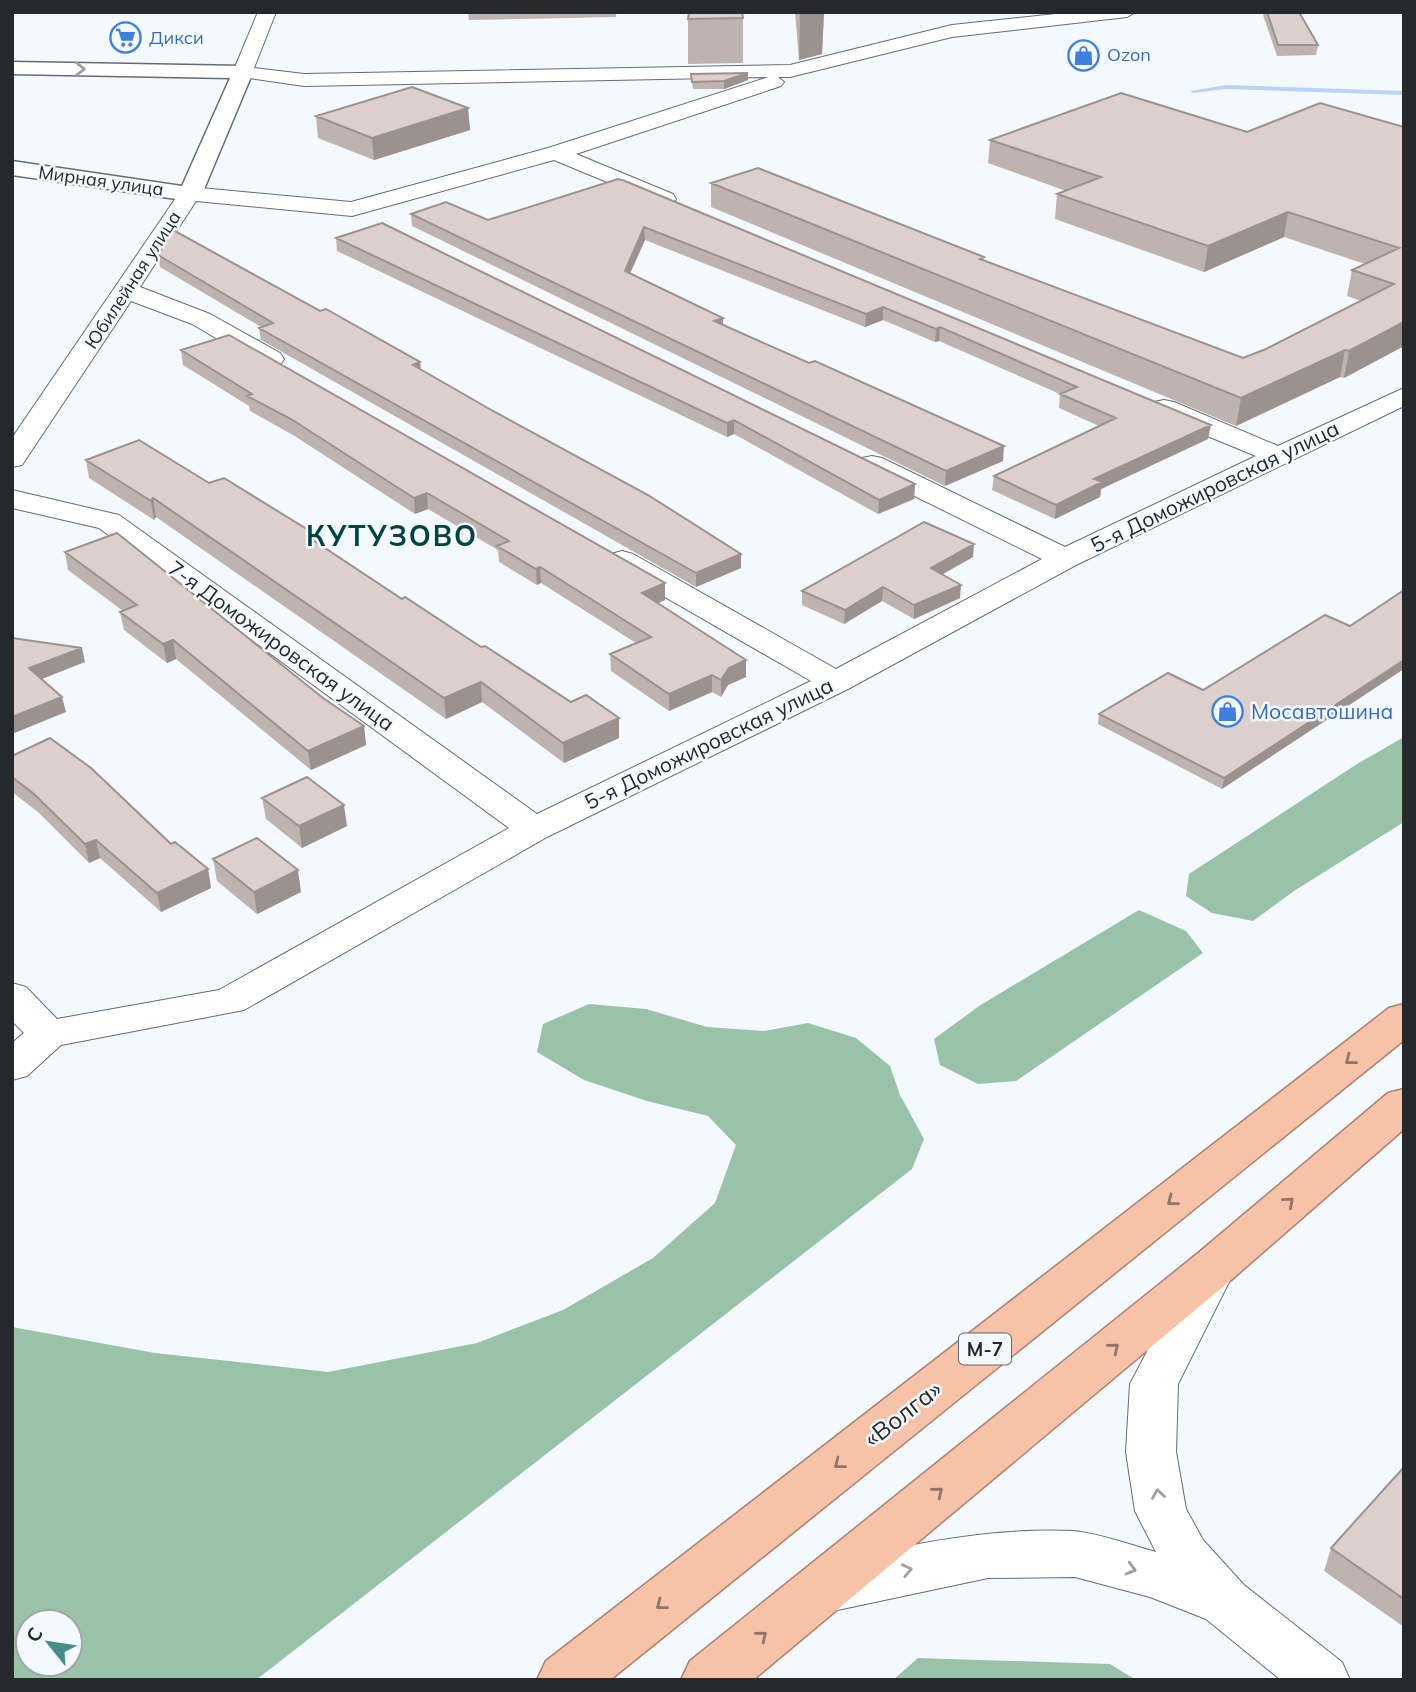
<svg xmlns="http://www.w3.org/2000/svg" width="1416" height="1692" font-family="Mulish,sans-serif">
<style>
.forest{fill:#99c2a9;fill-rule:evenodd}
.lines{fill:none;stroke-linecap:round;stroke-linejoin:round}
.stream{fill:#bdd2f7;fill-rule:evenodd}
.minor-casing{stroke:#656d74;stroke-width:2}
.tertiary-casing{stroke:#656d74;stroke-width:3}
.trunk-casing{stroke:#ac826f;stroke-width:3}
.minor{fill:#fff;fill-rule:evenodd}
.tertiary{fill:#fff;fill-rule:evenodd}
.trunk{fill:#f6c2a8;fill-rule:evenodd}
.wall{fill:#beb3af}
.shaded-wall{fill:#9b928f}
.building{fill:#ddd0cc;stroke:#9b928f;stroke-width:2}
.oneway{stroke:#9d9fa0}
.oneway2{stroke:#8e766a}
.labels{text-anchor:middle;stroke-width:5;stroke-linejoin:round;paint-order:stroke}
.far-shop-label{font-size:18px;fill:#366cbe;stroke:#f3f9fe;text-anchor:start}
.far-street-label{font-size:18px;fill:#26292c;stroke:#f3f9fe}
.shield{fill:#f3f9fe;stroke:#64676b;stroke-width:2}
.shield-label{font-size:19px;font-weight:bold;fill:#26292c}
.street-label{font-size:21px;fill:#26292c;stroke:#f3f9fe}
.shop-label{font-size:21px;fill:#366cbe;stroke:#f3f9fe;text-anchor:start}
.near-street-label{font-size:24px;fill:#26292c;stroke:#f3f9fe}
.district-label{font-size:28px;font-weight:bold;letter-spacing:2px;fill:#004343;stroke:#f3f9fe}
</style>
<rect width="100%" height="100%" fill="#f3f9fe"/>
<!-- forest -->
<path class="forest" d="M 1404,737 L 1404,822 L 1294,891 L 1253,921 L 1212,913 L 1186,896 L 1189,874 L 1357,764 Z
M 1139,910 L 1186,931 L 1203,953 L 1016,1081 L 978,1084 L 940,1065 L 934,1039 L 979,1006 Z
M 589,1004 L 646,1009 L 707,1027 L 764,1031 L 808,1023 L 856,1038 L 890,1066 L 900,1095 L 924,1139 L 912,1169 L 256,1680 L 12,1680 L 12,1327 L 155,1353 L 328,1372 L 477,1343 L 563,1310 L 653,1258 L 715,1203 L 736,1145 L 708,1116 L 647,1101 L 584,1080 L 537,1052 L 543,1024 ZM 28,1622 L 70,1622 L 70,1664 L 28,1664 Z
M 918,1658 L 1110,1664 L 1136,1680 L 893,1680 Z"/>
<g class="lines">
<!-- stream -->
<path class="stream" d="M 1226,85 L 1404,91 L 1404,95 L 1226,89 L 1193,93 L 1190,91 Z"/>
<defs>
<path id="minor" d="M 258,12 L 276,12 L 254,68 L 304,74 L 790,65 L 952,25 L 1074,12 L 1136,12 L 1127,17 L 952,37 L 790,77 L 778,77 L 784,82 L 781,86 L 576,154 L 673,194 L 676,199 L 673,204 L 665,206 L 554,160 L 352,216 L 196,201 L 140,287 L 210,314 L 280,353 L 284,359 L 280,365 L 271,367 L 262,365 L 192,324 L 131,301 L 22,465 L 12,467 L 12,438 L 182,189 L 190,187 L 351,202 L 548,148 L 769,77 L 304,86 L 236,76 L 233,72 Z
M 1404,388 L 1404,406 L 1076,565 L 848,689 L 547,837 L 244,1010 L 61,1045 L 27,1076 L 12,1080 L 12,1043 L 24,1033 L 12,1021 L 12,983 L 26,987 L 57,1019 L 219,990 L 509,828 L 99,528 L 12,508 L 12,490 L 119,515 L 537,814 L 811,681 L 611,566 L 607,560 L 611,554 L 622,551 L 633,554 L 836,669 L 1042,559 L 862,470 L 858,464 L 862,458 L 872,456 L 882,458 L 1065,547 L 1256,456 L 1154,414 L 1150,408 L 1154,402 L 1164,400 L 1174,402 L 1278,446 Z
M 1212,1253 L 1228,1258 L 1235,1270 L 1178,1384 L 1176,1452 L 1186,1509 L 1203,1540 L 1244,1585 L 1342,1662 L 1350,1680 L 1281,1680 L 1206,1619 L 1150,1597 L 1075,1577 L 988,1578 L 828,1612 L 809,1605 L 801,1589 L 809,1573 C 884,1546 993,1527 1073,1531 C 1099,1533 1130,1545 1156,1552 L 1135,1511 L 1126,1452 L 1130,1384 L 1196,1258 Z"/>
<path id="tertiary" d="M 12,62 L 243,66 L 250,68 L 253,72 L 202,194 L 198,199 L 190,201 L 12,175 L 12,161 L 182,186 L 230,78 L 12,74 Z"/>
<path id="trunk" d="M 1404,1004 L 1404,1040 L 610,1680 L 537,1680 L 546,1661 L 1389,1008 Z
M 1404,1089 L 1404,1129 L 1231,1280 L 753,1680 L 681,1680 L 690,1661 L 1197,1254 L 1388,1093 Z"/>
</defs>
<!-- minor casing -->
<use href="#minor" class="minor-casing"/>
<!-- tertiary casing -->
<use href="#tertiary" class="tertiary-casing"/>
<!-- trunk casing -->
<use href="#trunk" class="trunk-casing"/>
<!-- minor -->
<use href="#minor" class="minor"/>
<!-- tertiary -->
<use href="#tertiary" class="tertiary"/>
<!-- trunk -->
<use href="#trunk" class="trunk"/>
</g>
<!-- wall -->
<path class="wall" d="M 179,12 L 219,12 L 179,13 Z
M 468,12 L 616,12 L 616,17 L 469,20 Z
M 795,12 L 824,12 L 822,54 L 799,60 Z
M 1262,12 L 1299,12 L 1318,45 L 1316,55 L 1277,56 Z
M 743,18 L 743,63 L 688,64 L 688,19 Z
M 691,74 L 748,80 L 724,89 L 693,89 Z
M 468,108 L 470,130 L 374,160 L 318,138 L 316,116 Z
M 1404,127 L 1404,346 L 1344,378 L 1340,377 L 1236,426 L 711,207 L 711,183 L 984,260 L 1243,358 L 1266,349 L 1361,301 L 1347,296 L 1352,270 L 1365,264 L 1284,237 L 1204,272 L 1055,219 L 1057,194 L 1066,191 L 988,163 L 990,140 Z
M 618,179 L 1208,439 L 1101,489 L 1100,497 L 1055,519 L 992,490 L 994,476 L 1099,426 L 1059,408 L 1060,394 L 939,341 L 935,342 L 883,320 L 865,327 L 645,240 L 630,274 L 723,324 L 1003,461 L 945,486 L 412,226 L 411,214 L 488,220 Z
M 336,238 L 915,484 L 914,499 L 878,514 L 734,434 L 727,437 L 337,251 Z
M 158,255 L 320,311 L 420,362 L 421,369 L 741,554 L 741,568 L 696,587 L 261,340 L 259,328 L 261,327 L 160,267 Z
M 181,350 L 665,600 L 658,603 L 746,660 L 746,677 L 728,685 L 721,697 L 712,692 L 669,711 L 611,671 L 610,654 L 636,643 L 541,583 L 537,585 L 499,562 L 498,550 L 428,509 L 415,514 L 293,435 L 250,411 L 249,406 L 183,365 Z
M 86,460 L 209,483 L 313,533 L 313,540 L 402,599 L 619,738 L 564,763 L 482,702 L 446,719 L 156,517 L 154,520 L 89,478 Z
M 65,552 L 323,698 L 364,726 L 366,745 L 311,770 L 176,659 L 167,663 L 124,630 L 120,612 L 123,611 L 68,570 Z
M 973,557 L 943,574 L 960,598 L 914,619 L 882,601 L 844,624 L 802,605 L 802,591 Z
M 1350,626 L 1222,789 L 1098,724 L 1099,714 L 1203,690 Z
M 12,756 L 171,844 L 208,869 L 211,888 L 161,912 L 100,858 L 89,863 L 38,812 L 12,792 Z
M 262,798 L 347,826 L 302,848 L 266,819 Z
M 213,859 L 301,892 L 257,914 L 217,881 Z
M 1404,1467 L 1404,1627 L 1324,1571 L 1331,1548 Z"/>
<!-- shaded-wall -->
<path class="shaded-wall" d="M 800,12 L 824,12 L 822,54 L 799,60 Z
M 748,73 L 748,80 L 724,89 L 724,81 Z
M 468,108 L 470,130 L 374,160 L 372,138 Z
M 1288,212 L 1284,237 L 1204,272 L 1208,246 Z
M 644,227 L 645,240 L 625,284 L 625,271 Z
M 883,307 L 883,320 L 865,327 L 866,314 Z
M 723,318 L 723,331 L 714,321 Z
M 1404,322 L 1404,346 L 1344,378 L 1349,351 Z
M 940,327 L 939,341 L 935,342 L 936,329 Z
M 1345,350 L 1340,377 L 1236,426 L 1241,398 Z
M 420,362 L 421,375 L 413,365 Z
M 734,420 L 734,434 L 727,437 L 727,423 Z
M 1211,425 L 1208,439 L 1101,489 L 1100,497 L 1055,519 L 1056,505 L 1094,479 Z
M 1004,446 L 1003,461 L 945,486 L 946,471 Z
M 915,484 L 914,499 L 878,514 L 879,500 Z
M 427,493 L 428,509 L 415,514 L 414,498 Z
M 153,498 L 156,517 L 154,520 L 151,501 Z
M 974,544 L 973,557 L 930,581 L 931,568 Z
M 741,554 L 741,568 L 696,587 L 696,573 Z
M 540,567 L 541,583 L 537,585 L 536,569 Z
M 665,583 L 665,600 L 643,610 L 642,593 Z
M 961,585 L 960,598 L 914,619 L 914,605 Z
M 883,587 L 882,601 L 844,624 L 845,610 Z
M 173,640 L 176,659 L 167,663 L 163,644 Z
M 82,648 L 85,662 L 32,683 L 29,668 Z
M 746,660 L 746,677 L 728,685 L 721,697 L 721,680 L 729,668 Z
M 1404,660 L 1404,669 L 1222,789 L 1224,778 Z
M 712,675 L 712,692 L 669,711 L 669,694 Z
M 481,682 L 482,702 L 446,719 L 444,698 Z
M 62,697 L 66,712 L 12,734 L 12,717 Z
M 619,718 L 619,738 L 564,763 L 563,743 Z
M 364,726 L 366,745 L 311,770 L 308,751 Z
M 344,805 L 347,826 L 302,848 L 299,826 Z
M 96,840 L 100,858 L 89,863 L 85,844 Z
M 208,869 L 211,888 L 161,912 L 157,893 Z
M 298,870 L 301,892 L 257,914 L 254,892 Z"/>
<!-- building -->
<path class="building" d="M 689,12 L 742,12 L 743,18 L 688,19 Z
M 1267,12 L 1299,12 L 1318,45 L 1278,45 Z
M 748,73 L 724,81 L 692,82 L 691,74 Z
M 412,87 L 468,108 L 372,138 L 316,116 Z
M 1121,93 L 1247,132 L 1320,103 L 1404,127 L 1404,322 L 1349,351 L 1345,350 L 1241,398 L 711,183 L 758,168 L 984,257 L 980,259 L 1243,358 L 1266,349 L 1394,284 L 1352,270 L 1399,248 L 1288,212 L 1208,246 L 1057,194 L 1101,177 L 990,140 Z
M 618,179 L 625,181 L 1211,425 L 1094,479 L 1102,482 L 1056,505 L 994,476 L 1116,418 L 1060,394 L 1077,387 L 940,327 L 936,329 L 883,307 L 866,314 L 644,227 L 625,271 L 723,318 L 714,321 L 809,363 L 815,361 L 1004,446 L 946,471 L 411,214 L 446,202 L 488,220 Z
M 382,223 L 915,484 L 879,500 L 734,420 L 727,423 L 336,238 Z
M 173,230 L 320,311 L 326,309 L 420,362 L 413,365 L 493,411 L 648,495 L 741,554 L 696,573 L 259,328 L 273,323 L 158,255 Z
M 229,335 L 665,583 L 642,593 L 746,660 L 729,668 L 721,680 L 712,675 L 669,694 L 610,654 L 651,637 L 540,567 L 536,569 L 497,546 L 509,541 L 427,493 L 414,498 L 291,419 L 247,396 L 252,394 L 181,350 Z
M 139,440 L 209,483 L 224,478 L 313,533 L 307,536 L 402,599 L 405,597 L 481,647 L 485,646 L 571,702 L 586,695 L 619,718 L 563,743 L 481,682 L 444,698 L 153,498 L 151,501 L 86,460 Z
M 924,522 L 974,544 L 931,568 L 961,585 L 914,605 L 883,587 L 845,610 L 802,591 Z
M 117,533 L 323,698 L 364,726 L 308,751 L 173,640 L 163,644 L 120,612 L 137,605 L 65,552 Z
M 1404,590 L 1404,660 L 1224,778 L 1099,714 L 1168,673 L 1203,690 L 1325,615 L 1350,626 Z
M 12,638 L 82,648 L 29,668 L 62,697 L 12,717 Z
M 50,738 L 91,768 L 171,844 L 175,842 L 208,869 L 157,893 L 96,840 L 85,844 L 34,794 L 12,777 L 12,756 Z
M 307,777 L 344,805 L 299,826 L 262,798 Z
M 257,838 L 298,870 L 254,892 L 213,859 Z
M 1404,1467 L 1404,1599 L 1331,1548 Z"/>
<!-- one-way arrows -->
<defs><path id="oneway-chevron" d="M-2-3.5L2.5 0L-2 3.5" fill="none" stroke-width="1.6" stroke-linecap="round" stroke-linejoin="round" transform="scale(1.75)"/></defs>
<g class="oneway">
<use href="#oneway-chevron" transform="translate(80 69) rotate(1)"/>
<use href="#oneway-chevron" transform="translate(1158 1494) rotate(-99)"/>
<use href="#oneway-chevron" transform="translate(1131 1569) rotate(15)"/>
<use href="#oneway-chevron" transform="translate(907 1570) rotate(-12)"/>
</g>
<g class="oneway2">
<use href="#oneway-chevron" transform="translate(1350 1060) rotate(142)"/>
<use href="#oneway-chevron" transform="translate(1172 1201) rotate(142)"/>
<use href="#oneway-chevron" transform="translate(1289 1202) rotate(-41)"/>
<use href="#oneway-chevron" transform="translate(1114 1348) rotate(-39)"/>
<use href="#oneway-chevron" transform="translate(839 1464) rotate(142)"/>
<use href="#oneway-chevron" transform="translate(938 1492) rotate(-39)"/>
<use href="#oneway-chevron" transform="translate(661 1605) rotate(142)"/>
<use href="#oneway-chevron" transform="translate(762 1636) rotate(-39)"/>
</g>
<!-- icons -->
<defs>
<symbol id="supermarket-ring" viewBox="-11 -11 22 22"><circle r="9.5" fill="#f3f9fe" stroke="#3f7fe0" stroke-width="1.5"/><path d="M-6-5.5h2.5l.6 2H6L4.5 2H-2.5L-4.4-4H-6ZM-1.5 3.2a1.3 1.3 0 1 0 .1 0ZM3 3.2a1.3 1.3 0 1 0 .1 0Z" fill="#3f7fe0"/></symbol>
<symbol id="shop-ring" viewBox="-11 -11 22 22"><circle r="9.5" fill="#f3f9fe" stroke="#3f7fe0" stroke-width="1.5"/><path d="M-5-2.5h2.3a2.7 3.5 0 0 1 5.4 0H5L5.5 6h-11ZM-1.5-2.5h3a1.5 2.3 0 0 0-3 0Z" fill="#3f7fe0"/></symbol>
</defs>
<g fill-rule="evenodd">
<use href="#supermarket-ring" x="108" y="20" width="35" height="35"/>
<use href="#shop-ring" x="1066" y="38" width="35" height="35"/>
<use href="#shop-ring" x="1210" y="694" width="35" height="35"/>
</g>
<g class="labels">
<!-- far-shop labels -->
<g class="far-shop-label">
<text x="149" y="44">Дикси</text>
<text x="1107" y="61">Ozon</text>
</g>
<!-- far-street labels -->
<g class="far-street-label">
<text transform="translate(101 181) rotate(8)" y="6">Мирная улица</text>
<text transform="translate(133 280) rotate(-57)" y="6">Юбилейная улица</text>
</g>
<!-- shield labels -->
<rect class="shield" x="959" y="1333.5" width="52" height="31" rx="5"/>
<g class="shield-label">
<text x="985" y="1356">М-7</text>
</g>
<!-- street labels -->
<g class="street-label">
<text transform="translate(1215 487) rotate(-26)" y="7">5-я Доможировская улица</text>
<text transform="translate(281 646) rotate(36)" y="7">7-я Доможировская улица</text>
<text transform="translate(709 744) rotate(-26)" y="7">5-я Доможировская улица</text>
</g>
<!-- shop labels -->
<g class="shop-label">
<text x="1251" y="719">Мосавтошина</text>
</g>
<!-- near-street labels -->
<g class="near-street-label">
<text transform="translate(903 1414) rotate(-38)" y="8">«Волга»</text>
</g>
<!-- district labels -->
<g class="district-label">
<text x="392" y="546">КУТУЗОВО</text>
</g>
</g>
<!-- border -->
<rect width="1416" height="1692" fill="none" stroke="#26292c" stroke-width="28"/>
<!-- north arrow -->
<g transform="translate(49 1643) rotate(300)"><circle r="33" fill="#f3f9fe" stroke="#a1a6aa" stroke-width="2"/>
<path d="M0-5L12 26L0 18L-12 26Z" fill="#458c8b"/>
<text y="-10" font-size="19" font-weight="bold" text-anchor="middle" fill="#26292c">С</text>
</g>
</svg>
